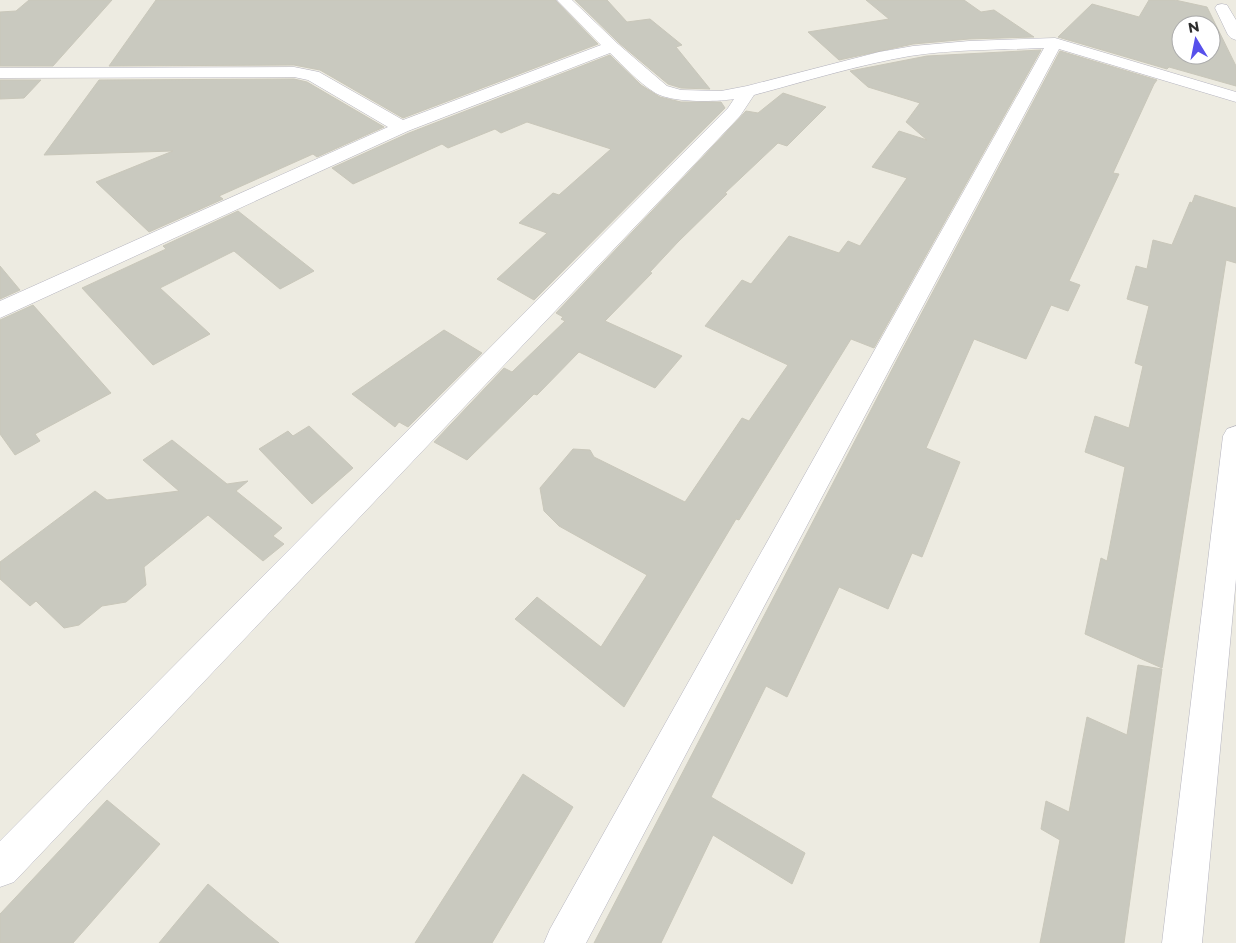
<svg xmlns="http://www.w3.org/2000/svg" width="1236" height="943" font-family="Montserrat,sans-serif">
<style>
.building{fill:#c9c9bf;stroke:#c9c7ba;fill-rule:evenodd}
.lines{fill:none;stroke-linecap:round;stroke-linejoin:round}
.street-casing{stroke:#b5b4bf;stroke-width:1}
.street{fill:#fff;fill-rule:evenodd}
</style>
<rect width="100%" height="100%" fill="#edebe1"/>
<!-- building -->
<path class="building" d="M 29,0 L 112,0 L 53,66 L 0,66 L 0,12 L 16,11 Z
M 156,0 L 555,0 L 598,44 L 403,118 L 320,70 L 294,65 L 109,66 Z
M 575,0 L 607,0 L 627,22 L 650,19 L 682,45 L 676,47 L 710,89 L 681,88 L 668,84 L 619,43 Z
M 866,0 L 964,0 L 981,12 L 994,10 L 1034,37 L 969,39 L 913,44 L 839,60 L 808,32 L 889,19 Z
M 1149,0 L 1175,0 L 1207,7 L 1236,66 L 1236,86 L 1169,67 L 1167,69 L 1058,37 L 1092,4 L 1139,17 ZM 1181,25 L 1211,25 L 1211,55 L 1181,55 Z
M 1041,50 L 874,348 L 851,339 L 739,520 L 736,519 L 624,707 L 515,619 L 537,597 L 601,647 L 647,575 L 559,526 L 544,511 L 540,488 L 573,449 L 590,450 L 594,457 L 685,502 L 742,418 L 749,421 L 788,365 L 705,326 L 742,280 L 751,284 L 789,236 L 839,253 L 848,241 L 860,246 L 907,178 L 872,167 L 899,131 L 927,140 L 906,122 L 920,103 L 868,87 L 850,71 L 927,56 Z
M 1060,51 L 1157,80 L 1154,84 L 1113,173 L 1119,174 L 1069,281 L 1080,285 L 1068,311 L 1051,305 L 1026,359 L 974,339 L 926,448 L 960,462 L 922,557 L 912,553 L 888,609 L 839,587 L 787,697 L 766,686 L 711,797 L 805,853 L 792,884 L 713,835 L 661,943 L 594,943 L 898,358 Z
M 610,55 L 641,85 L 660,97 L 681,102 L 721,102 L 725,108 L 534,300 L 497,279 L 547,233 L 519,223 L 553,193 L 559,195 L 611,149 L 527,122 L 501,133 L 495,129 L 448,148 L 442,144 L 353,184 L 332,168 L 409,133 Z
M 294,79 L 307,82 L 384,127 L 317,157 L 313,154 L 219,196 L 223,199 L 149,232 L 96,182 L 173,151 L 44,155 L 99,80 Z
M 0,80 L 41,80 L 24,98 L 0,99 Z
M 783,93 L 826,107 L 787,146 L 778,143 L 725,193 L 727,194 L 678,242 L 650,272 L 652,273 L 605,321 L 682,356 L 655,388 L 579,352 L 537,395 L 534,394 L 467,460 L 434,442 L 504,368 L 512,372 L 565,321 L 561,319 L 563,317 L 556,313 L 746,111 L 758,113 Z
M 1195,195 L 1236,208 L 1236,263 L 1226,260 L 1162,668 L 1085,634 L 1101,558 L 1107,561 L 1125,467 L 1085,452 L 1095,416 L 1129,428 L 1143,366 L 1135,363 L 1149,306 L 1127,299 L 1136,266 L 1147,269 L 1153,240 L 1172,245 L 1190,202 L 1192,203 Z
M 238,211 L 314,271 L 280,289 L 234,251 L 160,288 L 210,334 L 153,365 L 82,288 L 166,249 L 163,246 Z
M 0,266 L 20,290 L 0,299 Z
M 33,305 L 111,393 L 35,434 L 40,441 L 15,455 L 0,434 L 0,320 Z
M 444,330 L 482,353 L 408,427 L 399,422 L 395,427 L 352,394 Z
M 309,426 L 353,468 L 312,504 L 259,449 L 288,431 L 293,436 Z
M 172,440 L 227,484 L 248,481 L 236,491 L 282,528 L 273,536 L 284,544 L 263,561 L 208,515 L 144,567 L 146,585 L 126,602 L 102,606 L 79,625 L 64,628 L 36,601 L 30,606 L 0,579 L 0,562 L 95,491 L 107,500 L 179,491 L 143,460 Z
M 1138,665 L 1162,669 L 1124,943 L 1040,943 L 1060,840 L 1041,829 L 1046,801 L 1069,812 L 1087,717 L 1127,735 Z
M 523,774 L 573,807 L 492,943 L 415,943 Z
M 107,800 L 160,844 L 73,943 L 0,943 L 0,914 Z
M 208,884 L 248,918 L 279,943 L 159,943 Z"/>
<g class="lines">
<defs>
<path id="street" d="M 557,0 L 572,0 L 618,44 L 667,86 L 681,90 L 721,91 L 747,86 L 879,52 L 913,46 L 969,41 L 1055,38 L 1236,92 L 1236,102 L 1059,49 L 586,943 L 544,943 L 550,929 L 1044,48 C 1000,50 954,49 910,56 C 858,65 806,81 754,95 L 740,116 L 14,882 L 0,887 L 0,841 L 728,108 L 734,99 C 716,102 669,103 654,92 C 638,82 624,66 610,53 L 408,131 L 0,318 L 0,301 L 388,127 L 308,80 L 294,77 L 0,78 L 0,68 L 294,67 L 319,72 L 403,120 L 601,45 Z
M 1222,4 L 1227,5 L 1236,20 L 1236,40 L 1231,38 L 1228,35 L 1215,8 L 1217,5 Z
M 1236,426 L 1236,579 L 1202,943 L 1162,943 L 1223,436 L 1227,429 Z"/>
</defs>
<!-- street casing -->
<use href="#street" class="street-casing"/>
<!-- street -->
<use href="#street" class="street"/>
</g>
<!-- north arrow -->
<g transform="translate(1196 40) rotate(350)"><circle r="24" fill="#ffffff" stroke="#ababab"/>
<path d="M0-4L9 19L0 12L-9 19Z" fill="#5750eb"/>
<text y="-8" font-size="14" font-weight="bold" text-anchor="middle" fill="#2d2d2d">N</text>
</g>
</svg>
